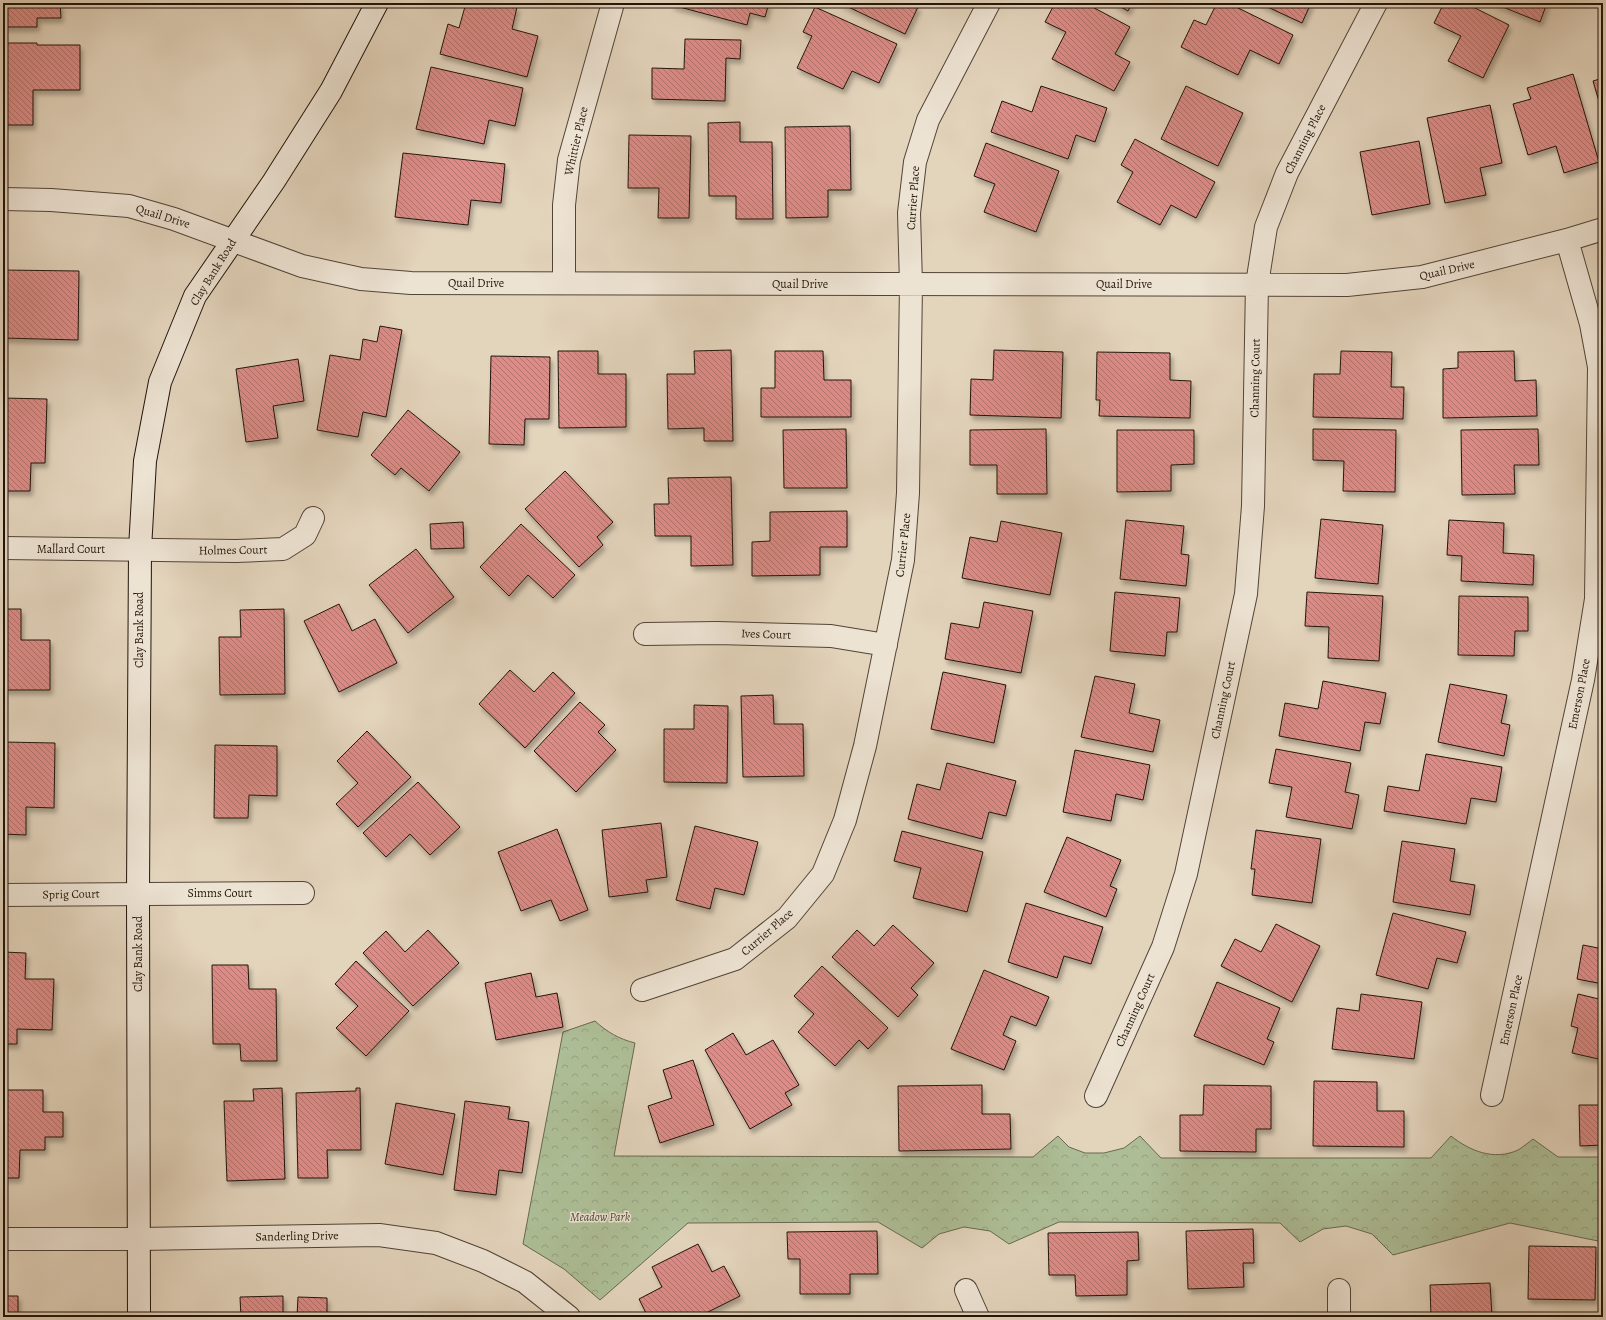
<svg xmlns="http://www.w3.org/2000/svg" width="1606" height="1320" font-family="Alegreya,serif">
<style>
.park{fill:url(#park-crowns);stroke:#686950}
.building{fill:url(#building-back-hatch);stroke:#22140b;filter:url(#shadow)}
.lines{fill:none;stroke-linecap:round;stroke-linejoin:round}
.street-casing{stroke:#524437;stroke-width:24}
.secondary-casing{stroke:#22140b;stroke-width:24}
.street{stroke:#ede3d3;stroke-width:22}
.secondary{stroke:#ede3d3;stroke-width:22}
.labels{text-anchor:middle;stroke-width:3;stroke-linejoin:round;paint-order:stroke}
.street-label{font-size:12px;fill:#22140b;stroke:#ede3d3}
.park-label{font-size:12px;font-style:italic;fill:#4c4735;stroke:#ede3d3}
</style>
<defs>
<pattern id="park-crowns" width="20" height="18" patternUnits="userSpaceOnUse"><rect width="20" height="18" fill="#adbe96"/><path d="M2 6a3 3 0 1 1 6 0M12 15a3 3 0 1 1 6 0" fill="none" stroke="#95a280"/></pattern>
<pattern id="building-back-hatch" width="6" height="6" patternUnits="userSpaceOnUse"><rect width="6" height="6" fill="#dd8c87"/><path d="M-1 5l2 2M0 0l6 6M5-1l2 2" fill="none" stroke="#b3716d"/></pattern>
<filter id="shadow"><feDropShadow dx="2.5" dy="4.5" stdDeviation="2" flood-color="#0004"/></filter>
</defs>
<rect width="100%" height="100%" fill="#e3d4bc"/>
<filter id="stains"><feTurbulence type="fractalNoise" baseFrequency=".005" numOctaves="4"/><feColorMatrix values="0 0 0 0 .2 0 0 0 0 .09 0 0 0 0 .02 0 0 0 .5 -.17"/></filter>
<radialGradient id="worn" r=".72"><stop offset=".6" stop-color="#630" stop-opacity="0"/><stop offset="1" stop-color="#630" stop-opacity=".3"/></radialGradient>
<!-- park -->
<path class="park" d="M 595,1021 C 607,1032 619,1039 635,1043 L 614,1156 L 1033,1157 L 1058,1136 L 1069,1147 L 1085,1153 L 1104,1153 L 1124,1148 L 1140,1136 L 1161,1158 L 1431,1158 L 1451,1136 C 1470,1151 1494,1161 1518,1150 C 1523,1147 1529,1142 1533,1139 L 1558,1157 L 1603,1157 L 1603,1242 L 1510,1223 L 1393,1255 L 1372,1234 L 1346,1226 L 1323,1229 L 1300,1242 L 1280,1223 L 1059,1222 L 1009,1244 L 990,1231 L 964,1227 L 939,1234 L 922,1248 L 878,1222 L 688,1223 L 600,1300 L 564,1269 L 523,1244 L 563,1032 Z"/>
<!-- building -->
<path class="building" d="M 3,3 L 60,3 L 61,18 L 37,18 L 37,27 L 3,27 Z
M 466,3 L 502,3 L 517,7 L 512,29 L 538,36 L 527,77 L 440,54 L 448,24 L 459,28 Z
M 672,3 L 769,3 L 765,17 L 750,13 L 747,25 L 672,5 Z
M 840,3 L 911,3 L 918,7 L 905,34 Z
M 1055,3 L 1085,3 L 1130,27 L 1115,54 L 1130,62 L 1114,91 L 1052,59 L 1066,32 L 1045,22 Z
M 1113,3 L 1132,3 L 1128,11 Z
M 1217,3 L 1228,3 L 1293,35 L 1279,64 L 1250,50 L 1238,75 L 1181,47 L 1194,20 L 1206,25 Z
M 1259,3 L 1311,3 L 1302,23 Z
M 1444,3 L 1465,3 L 1509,25 L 1483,78 L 1448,61 L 1461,36 L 1434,23 Z
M 1493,3 L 1547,3 L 1540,22 Z
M 815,7 L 897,44 L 879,83 L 852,71 L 843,89 L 797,68 L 812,36 L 803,32 Z
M 685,39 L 741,40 L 740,59 L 726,58 L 725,101 L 652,99 L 652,68 L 684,69 Z
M 3,43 L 37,43 L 37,45 L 80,45 L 80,90 L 33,90 L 33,125 L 3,125 Z
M 431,67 L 523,88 L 515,126 L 489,120 L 484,144 L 416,129 Z
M 1573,74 L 1599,162 L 1564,173 L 1556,146 L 1528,155 L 1513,104 L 1531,99 L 1527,88 Z
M 1603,78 L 1603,115 L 1593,81 Z
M 1041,86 L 1107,108 L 1095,142 L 1076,135 L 1068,159 L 991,132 L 1002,101 L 1032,112 Z
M 1186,86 L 1243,113 L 1218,166 L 1161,139 Z
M 1490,105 L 1502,163 L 1480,168 L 1486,195 L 1445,203 L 1427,118 Z
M 740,122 L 740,142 L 772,142 L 773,219 L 736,219 L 736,196 L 709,196 L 708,123 Z
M 850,126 L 851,190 L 828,190 L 828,217 L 786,218 L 785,127 Z
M 629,135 L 691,136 L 689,218 L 658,218 L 659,188 L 628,188 Z
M 1135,139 L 1215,182 L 1196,218 L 1171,205 L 1160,225 L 1117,202 L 1133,172 L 1121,165 Z
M 1419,141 L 1430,204 L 1372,215 L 1360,152 Z
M 986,143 L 1059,171 L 1036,232 L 984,212 L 995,184 L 974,176 Z
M 403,153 L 505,164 L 501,203 L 471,200 L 468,225 L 395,217 Z
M 3,270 L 79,271 L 78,340 L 3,338 Z
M 380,326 L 402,330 L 386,417 L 363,412 L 358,437 L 317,430 L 330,355 L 360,360 L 363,339 L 377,342 Z
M 731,350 L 733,441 L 704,441 L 704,428 L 668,429 L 667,374 L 695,374 L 694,351 Z
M 994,350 L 1063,352 L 1061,418 L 970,415 L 971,379 L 993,380 Z
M 558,351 L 598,351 L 598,374 L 626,374 L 626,427 L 559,428 Z
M 775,351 L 823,351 L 824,380 L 851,380 L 851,417 L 761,417 L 761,388 L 775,388 Z
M 1341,351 L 1392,352 L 1391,387 L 1404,387 L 1403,419 L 1313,417 L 1314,374 L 1340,374 Z
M 1514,351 L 1515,381 L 1536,380 L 1537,416 L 1443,418 L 1443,369 L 1458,368 L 1458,352 Z
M 1097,352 L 1170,353 L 1170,380 L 1191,381 L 1190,418 L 1099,416 L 1100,400 L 1096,400 Z
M 491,356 L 550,357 L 549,419 L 525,419 L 524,445 L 489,444 Z
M 298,359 L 304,401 L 273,406 L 278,438 L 246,442 L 236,369 Z
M 3,398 L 47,399 L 45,463 L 31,463 L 30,491 L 3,491 Z
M 408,410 L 460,452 L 429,491 L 401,468 L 395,475 L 371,455 Z
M 846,429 L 847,488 L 784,488 L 783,430 Z
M 1046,429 L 1047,494 L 997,494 L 997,465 L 970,465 L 970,430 Z
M 1313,429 L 1396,430 L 1395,492 L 1343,491 L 1344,461 L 1313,460 Z
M 1538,429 L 1539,465 L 1514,465 L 1515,494 L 1462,495 L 1461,430 Z
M 1117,430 L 1194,430 L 1194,464 L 1171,465 L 1171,491 L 1117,492 Z
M 565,471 L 613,522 L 597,537 L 603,545 L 579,567 L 525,509 Z
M 731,477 L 733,565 L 691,566 L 691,536 L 655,536 L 654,504 L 669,504 L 668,478 Z
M 847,511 L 847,547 L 820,547 L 820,575 L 752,576 L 752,542 L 770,541 L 770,512 Z
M 1321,519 L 1383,525 L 1378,584 L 1315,578 Z
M 1126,520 L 1184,526 L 1181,554 L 1189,555 L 1186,586 L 1120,579 Z
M 1449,520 L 1504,523 L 1503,553 L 1534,555 L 1533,585 L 1461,581 L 1462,556 L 1447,555 Z
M 1001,521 L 1062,533 L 1050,595 L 962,578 L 970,537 L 997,542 Z
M 463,522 L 464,548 L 431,549 L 430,524 Z
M 521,524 L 575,575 L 553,598 L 528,575 L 509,596 L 480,567 Z
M 416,549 L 454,597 L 408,633 L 369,585 Z
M 1115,592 L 1180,598 L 1177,632 L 1167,632 L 1165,656 L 1110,651 Z
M 1307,592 L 1383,596 L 1379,661 L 1328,658 L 1329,627 L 1305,626 Z
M 1459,596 L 1528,597 L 1528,631 L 1515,631 L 1514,656 L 1458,655 Z
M 984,602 L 1033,611 L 1021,673 L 945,659 L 951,623 L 979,628 Z
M 339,604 L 352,631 L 375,619 L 397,663 L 339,692 L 304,621 Z
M 3,609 L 21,609 L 21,640 L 50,640 L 50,690 L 3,690 Z
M 284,609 L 285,694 L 220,695 L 219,637 L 241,637 L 240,610 Z
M 510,670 L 534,692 L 553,672 L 575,693 L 525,748 L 479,704 Z
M 943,672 L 1006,685 L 994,743 L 931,729 Z
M 1095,676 L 1135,684 L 1129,713 L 1160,720 L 1153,752 L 1081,737 Z
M 1323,681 L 1386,693 L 1380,724 L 1365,722 L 1360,751 L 1279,736 L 1285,703 L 1318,709 Z
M 1450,684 L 1507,695 L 1501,723 L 1510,725 L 1504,756 L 1438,742 Z
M 773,695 L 774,724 L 803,724 L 804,776 L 743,777 L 741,696 Z
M 580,702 L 605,725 L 598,732 L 616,750 L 576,792 L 534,751 Z
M 694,705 L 728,706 L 727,783 L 664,782 L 664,729 L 694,729 Z
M 367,731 L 411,777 L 358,827 L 336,804 L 358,783 L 337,761 Z
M 3,742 L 55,743 L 54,808 L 26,807 L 26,835 L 3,834 Z
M 215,745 L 277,746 L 277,796 L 249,795 L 248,818 L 214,818 Z
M 1276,749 L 1351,763 L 1345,792 L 1359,795 L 1352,829 L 1286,817 L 1292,787 L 1269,783 Z
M 1075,750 L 1150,765 L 1143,800 L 1116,794 L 1111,821 L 1063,812 Z
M 1426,754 L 1502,767 L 1496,802 L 1471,798 L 1466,824 L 1384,811 L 1388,786 L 1419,791 Z
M 947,763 L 1016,781 L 1006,816 L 989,812 L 982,839 L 908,819 L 917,784 L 940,790 Z
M 418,782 L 460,827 L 430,855 L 410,834 L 386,857 L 363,833 Z
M 661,823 L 667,877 L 646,880 L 648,892 L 609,897 L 602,830 Z
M 695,826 L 758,842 L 744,895 L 715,888 L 710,909 L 676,900 Z
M 557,829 L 588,910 L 560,921 L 551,900 L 521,911 L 498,852 Z
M 1256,830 L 1321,839 L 1312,903 L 1252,895 L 1255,869 L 1251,869 Z
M 902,831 L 983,852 L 967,912 L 913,898 L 921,868 L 894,861 Z
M 1067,837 L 1121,860 L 1110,886 L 1117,889 L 1106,917 L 1044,892 Z
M 1402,841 L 1455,849 L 1450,881 L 1475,885 L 1470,915 L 1393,902 Z
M 1026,903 L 1103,927 L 1091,964 L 1064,956 L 1057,978 L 1008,962 Z
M 1393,913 L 1466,932 L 1457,963 L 1437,958 L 1428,989 L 1376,975 Z
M 1276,924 L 1320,946 L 1292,1002 L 1221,966 L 1235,939 L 1261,952 Z
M 893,925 L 934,963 L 911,988 L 918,995 L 898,1017 L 832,957 L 857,930 L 874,946 Z
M 428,930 L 459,963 L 413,1006 L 363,953 L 386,931 L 405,952 Z
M 1583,945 L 1603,949 L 1603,984 L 1577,979 Z
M 3,952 L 26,953 L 25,979 L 54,979 L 52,1030 L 17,1029 L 17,1044 L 3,1044 Z
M 356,961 L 409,1011 L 366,1056 L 336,1028 L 358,1006 L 335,984 Z
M 212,965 L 248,965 L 249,989 L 276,989 L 277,1061 L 241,1061 L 240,1044 L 213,1044 Z
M 822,966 L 888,1028 L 868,1049 L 859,1040 L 835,1066 L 798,1032 L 814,1014 L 794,996 Z
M 984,970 L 1049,997 L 1036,1026 L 1011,1016 L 1003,1035 L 1016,1041 L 1004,1070 L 951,1049 Z
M 531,973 L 536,997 L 557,993 L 563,1027 L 496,1040 L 485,983 Z
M 1217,982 L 1280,1008 L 1267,1039 L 1274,1042 L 1264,1065 L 1194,1036 Z
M 1361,994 L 1422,1002 L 1414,1059 L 1332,1049 L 1337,1008 L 1359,1011 Z
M 1578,994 L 1603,1000 L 1603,1060 L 1572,1053 L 1578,1028 L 1571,1026 Z
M 733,1033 L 746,1055 L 773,1040 L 799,1085 L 785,1093 L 792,1105 L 750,1129 L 705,1050 Z
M 693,1060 L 714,1125 L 660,1143 L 648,1106 L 672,1098 L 663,1070 Z
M 1314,1081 L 1377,1082 L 1377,1111 L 1404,1111 L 1404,1147 L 1313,1146 Z
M 982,1085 L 982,1114 L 1010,1114 L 1011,1149 L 899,1151 L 898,1086 Z
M 1204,1085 L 1271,1086 L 1271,1129 L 1256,1129 L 1256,1152 L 1180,1151 L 1180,1115 L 1203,1115 Z
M 282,1088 L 285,1179 L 227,1181 L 224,1101 L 254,1101 L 253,1089 Z
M 356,1088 L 360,1088 L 361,1150 L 327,1150 L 328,1178 L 298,1178 L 296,1093 L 356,1091 Z
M 3,1090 L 43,1090 L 43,1112 L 63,1112 L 63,1137 L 45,1137 L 45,1150 L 20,1150 L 19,1178 L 3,1178 Z
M 465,1101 L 510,1107 L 508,1119 L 529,1122 L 522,1173 L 499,1170 L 496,1195 L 454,1190 Z
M 396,1103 L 455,1114 L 443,1175 L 385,1164 Z
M 1579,1105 L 1603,1105 L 1603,1145 L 1580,1146 Z
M 1253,1229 L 1254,1263 L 1243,1263 L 1244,1287 L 1188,1289 L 1186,1231 Z
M 877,1231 L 878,1274 L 850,1274 L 850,1294 L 800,1294 L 800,1259 L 788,1259 L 787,1232 Z
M 1138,1232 L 1139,1260 L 1127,1261 L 1127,1295 L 1076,1296 L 1075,1275 L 1049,1275 L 1048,1233 Z
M 698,1244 L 712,1272 L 724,1266 L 740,1296 L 698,1317 L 648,1317 L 639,1299 L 662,1287 L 652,1267 Z
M 1529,1246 L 1596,1247 L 1595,1300 L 1528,1299 Z
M 1490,1283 L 1492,1317 L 1431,1317 L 1430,1285 Z
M 3,1296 L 18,1296 L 18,1317 L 3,1317 Z
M 283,1296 L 283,1317 L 241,1317 L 240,1297 Z
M 298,1297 L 327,1298 L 327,1317 L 297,1317 Z
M 1132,1314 L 1132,1317 L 1054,1317 L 1054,1315 Z"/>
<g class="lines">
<defs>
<path id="street" d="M 3,199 L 51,200 L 129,206 L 174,219 L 302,266 L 361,279 L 411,283 L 1347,285 L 1422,277 L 1567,240 L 1603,229
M 564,283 L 564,205 L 569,160 L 613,3
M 3,548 L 236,551 L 283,549 L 305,535 L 313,518
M 645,634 L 717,633 L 831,636 L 886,645
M 3,895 L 303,893
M 642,990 L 735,959 L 787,918 L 823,874 L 845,820 L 865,746 L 903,560 L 908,493 L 911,284 L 909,213 L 915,162 L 928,120 L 989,3
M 1492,1095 L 1583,680 L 1596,599 L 1599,367 L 1591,324 L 1567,240
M 1096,1096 L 1163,947 L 1186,874 L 1246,594 L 1253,506 L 1257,284 L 1266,227 L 1287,173 L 1376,3
M 3,1239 L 140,1239 L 379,1235 L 436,1243 L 483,1261 L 525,1282 L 569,1317
M 966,1290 L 978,1317
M 1339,1290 L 1339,1317"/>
<path id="secondary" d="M 139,1317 L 138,893 L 140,549 L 145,461 L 160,382 L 195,296 L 274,181 L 331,91 L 377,3"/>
</defs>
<!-- street casing -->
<use href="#street" class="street-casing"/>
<!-- secondary casing -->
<use href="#secondary" class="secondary-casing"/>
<!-- street -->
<use href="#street" class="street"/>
<!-- secondary -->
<use href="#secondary" class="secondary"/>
</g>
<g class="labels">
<!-- street labels -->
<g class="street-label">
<text transform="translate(1305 139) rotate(-63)" y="4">Channing Place</text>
<text transform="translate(576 141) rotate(-77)" y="4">Whittier Place</text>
<text transform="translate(913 198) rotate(-86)" y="4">Currier Place</text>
<text transform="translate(163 216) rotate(17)" y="4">Quail Drive</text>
<text transform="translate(1447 270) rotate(-13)" y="4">Quail Drive</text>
<text transform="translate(213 272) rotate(-58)" y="4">Clay Bank Road</text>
<text x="476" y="287">Quail Drive</text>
<text x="800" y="288">Quail Drive</text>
<text x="1124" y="288">Quail Drive</text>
<text transform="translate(1255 378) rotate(-89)" y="4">Channing Court</text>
<text transform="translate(903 545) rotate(-84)" y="4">Currier Place</text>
<text x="71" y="553">Mallard Court</text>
<text transform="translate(233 550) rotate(-1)" y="4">Holmes Court</text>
<text transform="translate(139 630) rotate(-90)" y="4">Clay Bank Road</text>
<text transform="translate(766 634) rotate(2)" y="4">Ives Court</text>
<text transform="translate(1579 694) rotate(-79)" y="4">Emerson Place</text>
<text transform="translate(1223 700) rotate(-78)" y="4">Channing Court</text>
<text x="220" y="897">Simms Court</text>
<text transform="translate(71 894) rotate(-1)" y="4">Sprig Court</text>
<text transform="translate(767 932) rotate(-41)" y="4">Currier Place</text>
<text transform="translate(138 954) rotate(-90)" y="4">Clay Bank Road</text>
<text transform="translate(1135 1010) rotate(-66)" y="4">Channing Court</text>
<text transform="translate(1511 1010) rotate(-78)" y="4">Emerson Place</text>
<text transform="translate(297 1236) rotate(-1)" y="4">Sanderling Drive</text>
</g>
<!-- park labels -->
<g class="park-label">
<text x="600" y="1221">Meadow Park</text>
</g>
</g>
<!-- margin -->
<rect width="1606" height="1320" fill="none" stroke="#e3d4bc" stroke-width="16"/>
<rect x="4" y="4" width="1598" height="1312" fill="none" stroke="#22140b" stroke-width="2"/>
<rect x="8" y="8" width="1590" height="1304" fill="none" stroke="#22140b"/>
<rect width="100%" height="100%" filter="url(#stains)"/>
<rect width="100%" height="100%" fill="url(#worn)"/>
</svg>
